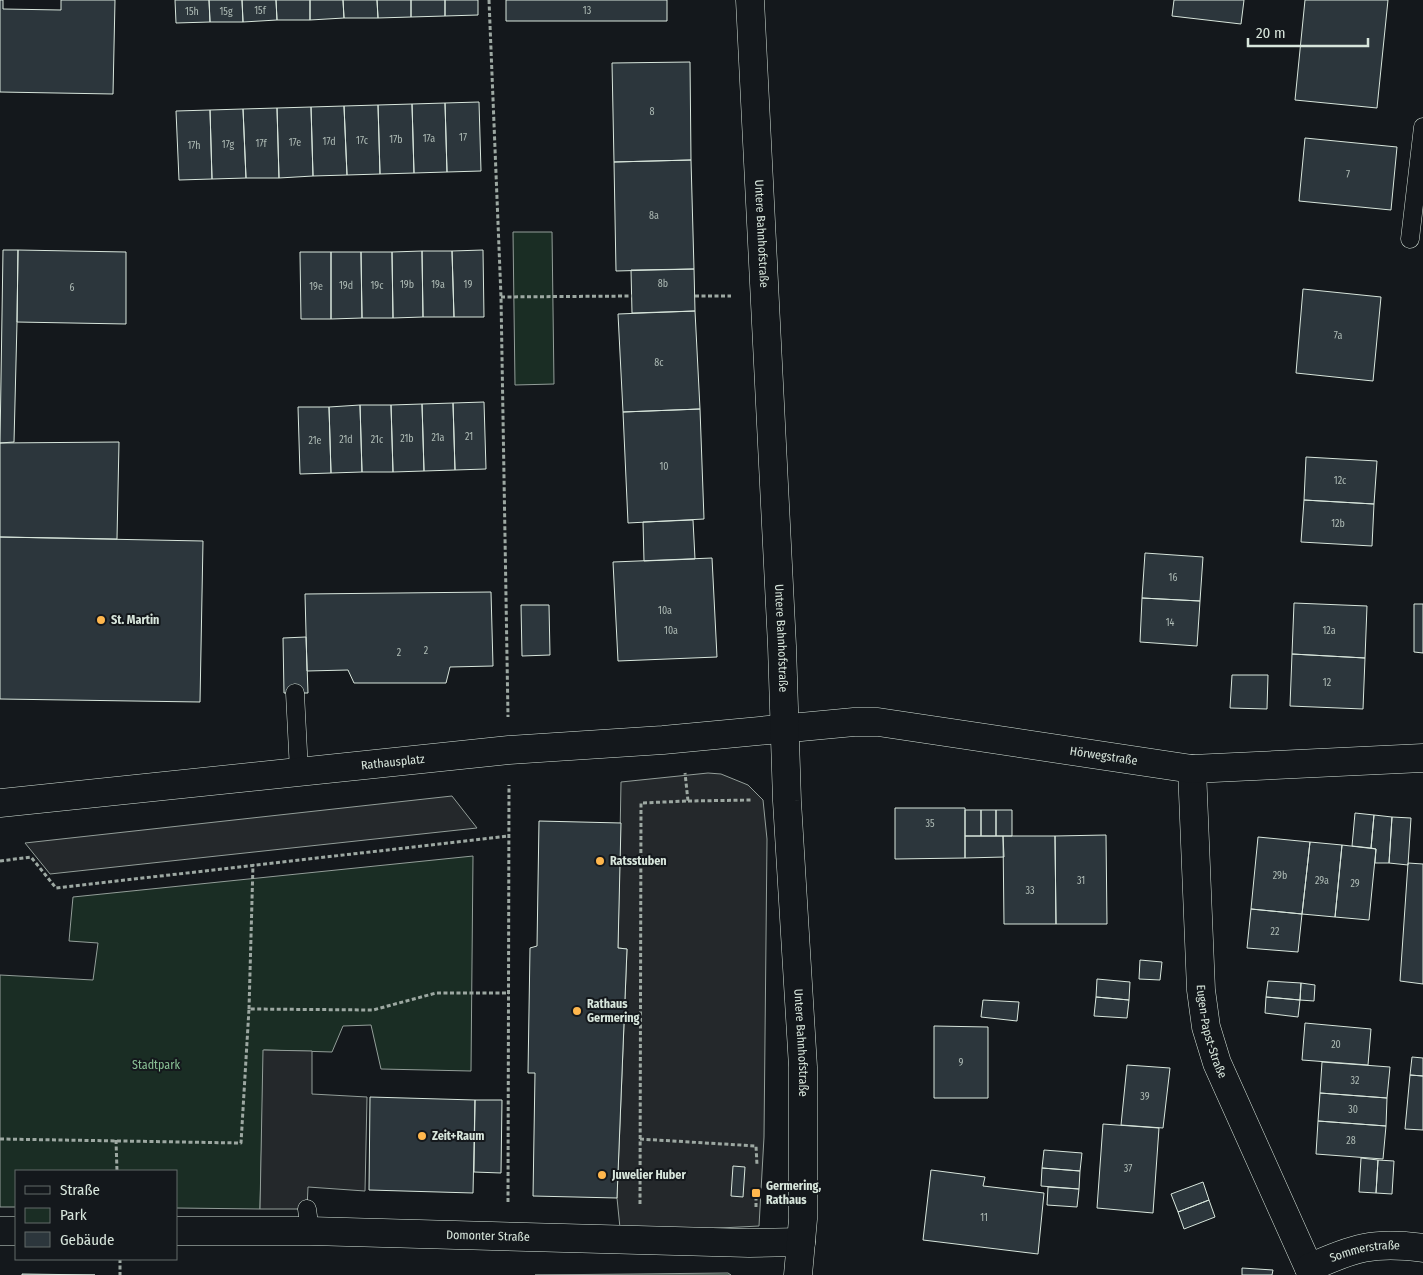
<svg xmlns="http://www.w3.org/2000/svg" width="1423" height="1275" font-family="'Fira Sans Condensed',sans-serif">
<style>
.green{fill:#1a2d24;stroke:#939e99}
.parking{fill:#24282b;stroke:#939e99}
.building{fill:#2c363c;stroke:#d8e6dc}
.lines{fill:none;stroke-linecap:round;stroke-linejoin:round}
.service-casing{stroke:#d8e6dc;stroke-width:19}
.minor-casing{stroke:#d8e6dc;stroke-width:29}
.tertiary-casing{stroke:#d8e6dc;stroke-width:29}
.path{stroke:#9da8a2;stroke-width:3;stroke-dasharray:4 2.5;stroke-linecap:butt}
.service{stroke:#14181c;stroke-width:18}
.minor{stroke:#14181c;stroke-width:28}
.tertiary{stroke:#14181c;stroke-width:28}
.poi-dot{fill:#ffb74d;stroke:#14181c;stroke-width:2}
.labels{text-anchor:middle;stroke-width:4;stroke-linejoin:round;paint-order:stroke}
.number-label{font-size:10px;fill:#adbab4}
.street-label{font-size:12px;fill:#d8e6dc;stroke:#14181c}
.poi-label{font-size:12px;font-weight:bold;fill:#d8e6dc;stroke:#14181c;text-anchor:start}
.park-label{font-size:12px;fill:#8ac095;stroke:#14181c}
</style>
<rect width="100%" height="100%" fill="#14181c"/>
<!-- green -->
<path class="green" d="M 513,232 L 552,232 L 554,384 L 515,385 Z
M 473,856 L 471,1071 L 381,1069 L 371,1025 L 343,1026 L 332,1052 L 264,1050 L 260,1209 L 176,1208 L 176,1171 L 16,1171 L 16,1207 L 0,1207 L 0,975 L 93,980 L 98,943 L 69,941 L 73,897 Z
M 728,1273 L 731,1275 L 535,1275 Z"/>
<!-- parking -->
<path class="parking" d="M 708,773 L 721,774 L 748,785 L 763,800 L 767,839 L 764,1137 L 759,1226 L 682,1230 L 620,1228 L 617,1198 L 627,949 L 618,948 L 621,782 Z
M 452,796 L 477,828 L 50,874 L 25,843 Z
M 263,1050 L 312,1051 L 312,1094 L 367,1097 L 365,1191 L 308,1187 L 307,1209 L 260,1209 Z"/>
<!-- building -->
<path class="building" d="M 0,0 L 3,0 L 3,9 L 61,10 L 61,0 L 115,0 L 113,94 L 0,92 Z
M 175,0 L 209,0 L 210,22 L 176,23 Z
M 209,0 L 242,0 L 243,22 L 210,22 Z
M 242,0 L 276,0 L 277,20 L 243,22 Z
M 276,0 L 310,0 L 310,20 L 277,20 Z
M 310,0 L 343,0 L 344,18 L 310,20 Z
M 343,0 L 377,0 L 378,18 L 344,18 Z
M 377,0 L 411,0 L 411,17 L 378,18 Z
M 411,0 L 445,0 L 445,16 L 411,17 Z
M 445,0 L 478,0 L 478,15 L 445,16 Z
M 506,0 L 667,0 L 667,21 L 506,21 Z
M 1174,0 L 1244,0 L 1241,24 L 1172,16 Z
M 1305,0 L 1388,0 L 1377,108 L 1295,100 Z
M 690,62 L 691,160 L 614,162 L 612,63 Z
M 479,102 L 481,171 L 447,172 L 445,103 Z
M 445,103 L 447,172 L 414,173 L 412,104 Z
M 412,104 L 414,173 L 380,174 L 378,105 Z
M 378,105 L 380,174 L 347,175 L 344,106 Z
M 344,106 L 347,175 L 313,176 L 311,107 Z
M 311,107 L 313,176 L 279,178 L 277,108 Z
M 277,108 L 279,178 L 246,178 L 243,109 Z
M 243,109 L 246,178 L 212,179 L 210,110 Z
M 210,110 L 212,179 L 179,180 L 176,111 Z
M 1305,138 L 1397,147 L 1391,210 L 1299,201 Z
M 691,160 L 694,269 L 616,271 L 614,162 Z
M 3,250 L 18,250 L 17,322 L 14,442 L 0,443 Z
M 18,250 L 126,252 L 126,324 L 17,322 Z
M 483,250 L 484,317 L 454,317 L 452,251 Z
M 422,251 L 452,251 L 454,317 L 423,317 Z
M 422,251 L 423,317 L 393,318 L 392,252 Z
M 300,252 L 331,252 L 331,319 L 301,319 Z
M 331,252 L 361,252 L 362,318 L 331,319 Z
M 361,252 L 392,252 L 393,318 L 362,318 Z
M 694,269 L 695,311 L 632,313 L 631,270 Z
M 1303,289 L 1381,297 L 1373,381 L 1296,373 Z
M 695,311 L 700,409 L 623,412 L 618,314 Z
M 484,402 L 486,469 L 455,470 L 453,403 Z
M 453,403 L 455,470 L 424,471 L 422,404 Z
M 422,404 L 424,471 L 393,472 L 391,405 Z
M 360,405 L 391,405 L 393,472 L 362,472 Z
M 360,405 L 362,472 L 331,473 L 329,407 Z
M 298,407 L 329,407 L 331,473 L 300,474 Z
M 700,409 L 704,519 L 628,523 L 623,412 Z
M 119,442 L 117,539 L 0,537 L 0,443 Z
M 1306,457 L 1377,461 L 1374,504 L 1304,500 Z
M 1304,500 L 1374,504 L 1372,546 L 1301,542 Z
M 693,520 L 695,559 L 644,561 L 643,522 Z
M 0,537 L 203,541 L 200,702 L 0,699 Z
M 1145,553 L 1203,557 L 1200,601 L 1142,598 Z
M 712,558 L 717,657 L 618,661 L 613,562 Z
M 491,592 L 493,666 L 450,667 L 446,683 L 354,683 L 348,670 L 307,671 L 305,594 Z
M 1142,598 L 1200,601 L 1197,646 L 1140,642 Z
M 1294,603 L 1367,606 L 1365,658 L 1292,654 Z
M 1414,604 L 1423,604 L 1423,653 L 1414,652 Z
M 521,605 L 549,605 L 550,655 L 522,656 Z
M 306,637 L 308,693 L 284,693 L 283,638 Z
M 1292,654 L 1365,658 L 1363,709 L 1290,706 Z
M 1232,675 L 1268,675 L 1267,709 L 1230,708 Z
M 895,808 L 965,808 L 965,858 L 895,859 Z
M 965,810 L 981,810 L 981,836 L 965,836 Z
M 981,810 L 996,810 L 996,836 L 981,836 Z
M 996,810 L 1012,810 L 1012,836 L 996,836 Z
M 1355,813 L 1374,815 L 1371,848 L 1352,846 Z
M 1374,815 L 1392,817 L 1389,863 L 1375,863 L 1376,849 L 1371,848 Z
M 1392,817 L 1411,818 L 1408,865 L 1389,863 Z
M 539,821 L 621,823 L 618,948 L 627,949 L 617,1198 L 533,1196 L 535,1073 L 528,1073 L 530,948 L 537,946 Z
M 1106,835 L 1107,924 L 1056,924 L 1055,836 Z
M 965,836 L 1003,836 L 1004,857 L 965,858 Z
M 1003,836 L 1055,836 L 1056,924 L 1004,924 Z
M 1258,837 L 1310,842 L 1302,914 L 1251,909 Z
M 1310,842 L 1342,845 L 1335,917 L 1302,914 Z
M 1342,845 L 1376,849 L 1369,920 L 1335,917 Z
M 1408,863 L 1423,864 L 1423,984 L 1400,981 Z
M 1251,909 L 1302,914 L 1298,952 L 1247,948 Z
M 1140,960 L 1162,962 L 1160,980 L 1139,979 Z
M 1097,979 L 1130,982 L 1129,1000 L 1096,997 Z
M 1268,981 L 1301,983 L 1300,1000 L 1266,997 Z
M 1301,983 L 1315,985 L 1314,1001 L 1300,1000 Z
M 1096,997 L 1129,1000 L 1127,1018 L 1094,1016 Z
M 1266,997 L 1300,1000 L 1298,1017 L 1265,1013 Z
M 983,1000 L 1019,1002 L 1017,1021 L 981,1017 Z
M 1305,1023 L 1371,1029 L 1368,1065 L 1302,1060 Z
M 934,1026 L 988,1027 L 988,1098 L 934,1098 Z
M 1412,1057 L 1423,1058 L 1423,1076 L 1410,1075 Z
M 1322,1062 L 1390,1067 L 1387,1098 L 1320,1093 Z
M 1127,1065 L 1170,1068 L 1163,1128 L 1121,1125 Z
M 1410,1075 L 1423,1076 L 1423,1130 L 1405,1129 Z
M 1320,1093 L 1387,1098 L 1386,1126 L 1318,1121 Z
M 370,1097 L 475,1100 L 473,1193 L 369,1190 Z
M 475,1100 L 502,1100 L 501,1173 L 474,1172 Z
M 1318,1121 L 1386,1126 L 1383,1159 L 1316,1154 Z
M 1103,1124 L 1159,1128 L 1153,1213 L 1097,1208 Z
M 1044,1150 L 1082,1153 L 1080,1171 L 1042,1168 Z
M 1361,1158 L 1378,1160 L 1376,1193 L 1359,1192 Z
M 1378,1160 L 1394,1161 L 1392,1194 L 1376,1193 Z
M 733,1166 L 745,1167 L 743,1197 L 731,1196 Z
M 1042,1168 L 1080,1171 L 1079,1189 L 1041,1186 Z
M 931,1170 L 985,1177 L 983,1186 L 1044,1193 L 1038,1254 L 923,1240 Z
M 1203,1182 L 1209,1200 L 1178,1212 L 1171,1194 Z
M 1048,1187 L 1079,1189 L 1077,1207 L 1047,1205 Z
M 1209,1200 L 1215,1217 L 1184,1229 L 1178,1212 Z
M 1242,1268 L 1273,1270 L 1272,1275 L 1242,1275 Z
M 22,1274 L 95,1275 L 22,1275 Z"/>
<g class="lines">
<defs>
<path id="service" d="M 1410,239 L 1423,127
M 295,693 L 299,771
M 307,1209 L 310,1231"/>
<g id="minor">
<path id="s1" d="M 1192,769 L 1201,990 L 1206,1027 L 1217,1063 L 1312,1275"/>
<path id="s2" d="M 0,803 L 509,750 L 663,740 L 854,722 L 878,722 L 1192,769 L 1423,758"/>
<path d="M 0,1231 L 16,1231"/>
<path id="s3" d="M 176,1231 L 310,1231 L 749,1243 L 801,1242"/>
<path id="s4" d="M 1309,1268 C 1353,1248 1374,1241 1423,1248"/>
</g>
<g id="tertiary">
<path id="s5" d="M 750,0 L 782,646 L 787,801 L 803,1067 L 803,1219 L 798,1275"/>
</g>
</defs>
<!-- service casing -->
<use href="#service" class="service-casing"/>
<!-- minor casing -->
<use href="#minor" class="minor-casing"/>
<!-- tertiary casing -->
<use href="#tertiary" class="tertiary-casing"/>
<!-- path -->
<path class="path" d="M 489,0 L 501,297 L 508,717
M 695,296 L 731,296
M 501,297 L 632,296
M 688,801 L 752,800
M 0,861 L 31,857 L 56,888 L 509,836
M 249,1009 L 253,864
M 0,1139 L 241,1143 L 249,1009 L 373,1010 L 436,993 L 509,993
M 640,1139 L 756,1146 L 757,1165
M 116,1140 L 117,1171
M 508,1202 L 509,785
M 640,1204 L 641,803 L 688,801 L 685,773
M 756,1207 L 756,1193
M 120,1259 L 120,1275"/>
<!-- service -->
<use href="#service" class="service"/>
<!-- minor -->
<use href="#minor" class="minor"/>
<!-- tertiary -->
<use href="#tertiary" class="tertiary"/>
</g>
<!-- markers -->
<g class="poi-dot">
<circle cx="101" cy="620" r="5"/>
<circle cx="600" cy="861" r="5"/>
<circle cx="577" cy="1011" r="5"/>
<circle cx="422" cy="1136" r="5"/>
<circle cx="602" cy="1175" r="5"/>
<rect x="751" y="1188" width="10" height="10" rx="2.5"/>
</g>
<g class="labels">
<!-- number labels -->
<g class="number-label">
<text x="260" y="14">15f</text>
<text x="587" y="14">13</text>
<text x="192" y="15">15h</text>
<text x="226" y="15">15g</text>
<text x="652" y="115">8</text>
<text x="463" y="141">17</text>
<text x="429" y="142">17a</text>
<text x="396" y="143">17b</text>
<text x="362" y="144">17c</text>
<text x="329" y="145">17d</text>
<text x="295" y="146">17e</text>
<text x="261" y="147">17f</text>
<text x="228" y="148">17g</text>
<text x="194" y="149">17h</text>
<text x="1348" y="178">7</text>
<text x="654" y="219">8a</text>
<text x="663" y="287">8b</text>
<text x="407" y="288">19b</text>
<text x="438" y="288">19a</text>
<text x="468" y="288">19</text>
<text x="346" y="289">19d</text>
<text x="377" y="289">19c</text>
<text x="316" y="290">19e</text>
<text x="72" y="291">6</text>
<text x="1338" y="339">7a</text>
<text x="659" y="366">8c</text>
<text x="469" y="440">21</text>
<text x="438" y="441">21a</text>
<text x="407" y="442">21b</text>
<text x="346" y="443">21d</text>
<text x="377" y="443">21c</text>
<text x="315" y="444">21e</text>
<text x="664" y="470">10</text>
<text x="1340" y="484">12c</text>
<text x="1338" y="527">12b</text>
<text x="1173" y="581">16</text>
<text x="665" y="614">10a</text>
<text x="1170" y="626">14</text>
<text x="671" y="634">10a</text>
<text x="1329" y="634">12a</text>
<text x="426" y="654">2</text>
<text x="399" y="656">2</text>
<text x="1327" y="686">12</text>
<text x="930" y="827">35</text>
<text x="1280" y="879">29b</text>
<text x="1081" y="884">31</text>
<text x="1322" y="884">29a</text>
<text x="1355" y="887">29</text>
<text x="1030" y="894">33</text>
<text x="1275" y="935">22</text>
<text x="1336" y="1048">20</text>
<text x="961" y="1066">9</text>
<text x="1355" y="1084">32</text>
<text x="1145" y="1100">39</text>
<text x="1353" y="1113">30</text>
<text x="1351" y="1144">28</text>
<text x="1128" y="1172">37</text>
<text x="984" y="1221">11</text>
</g>
<!-- street labels -->
<g class="street-label">
<text dy="4" stroke="none"><textPath href="#s5" startOffset="234">Untere Bahnhofstraße</textPath></text>
<text dy="4" stroke="none"><textPath href="#s5" startOffset="639">Untere Bahnhofstraße</textPath></text>
<text dy="4" stroke="none"><textPath href="#s2" startOffset="1110">Hörwegstraße</textPath></text>
<text dy="4" stroke="none"><textPath href="#s2" startOffset="395">Rathausplatz</textPath></text>
<text dy="4" stroke="none"><textPath href="#s1" startOffset="264">Eugen-Papst-Straße</textPath></text>
<text dy="4" stroke="none"><textPath href="#s5" startOffset="1044">Untere Bahnhofstraße</textPath></text>
<text dy="4" stroke="none"><textPath href="#s3" startOffset="312">Domonter Straße</textPath></text>
<text dy="4" stroke="none"><textPath href="#s4" startOffset="59">Sommerstraße</textPath></text>
</g>
<!-- poi labels -->
<g class="poi-label">
<text x="111" y="624">St. Martin</text>
<text x="610" y="865">Ratsstuben</text>
<text x="587" y="1008">Rathaus<tspan x="587" dy="14">Germering</tspan></text>
<text x="432" y="1140">Zeit+Raum</text>
<text x="612" y="1179">Juwelier Huber</text>
<text x="766" y="1190">Germering,<tspan x="766" dy="14">Rathaus</tspan></text>
</g>
<!-- park labels -->
<g class="park-label">
<text x="156" y="1069">Stadtpark</text>
</g>
</g>
<!-- legend -->
<rect x="15" y="1170" width="162" height="90" fill="#14181c" stroke="#626a69"/>
<rect x="25" y="1186" width="25" height="8" fill="#14181c" stroke="#626a69"/>
<text x="60" y="1195" font-size="15" fill="#d8e6dc">Straße</text>
<rect x="25" y="1208" width="25" height="15" fill="#1a2d24" stroke="#626a69"/>
<text x="60" y="1220" font-size="15" fill="#d8e6dc">Park</text>
<rect x="25" y="1232" width="25" height="15" fill="#2c363c" stroke="#626a69"/>
<text x="60" y="1245" font-size="15" fill="#d8e6dc">Gebäude</text>
<!-- scale -->
<path d="M1248 38v8h120v-8" fill="none" stroke="#d8e6dc" stroke-width="2.5"/>
<text x="1256" y="38" font-size="15" fill="#d8e6dc" stroke="#14181c" stroke-width="4" paint-order="stroke">20 m</text>
</svg>
